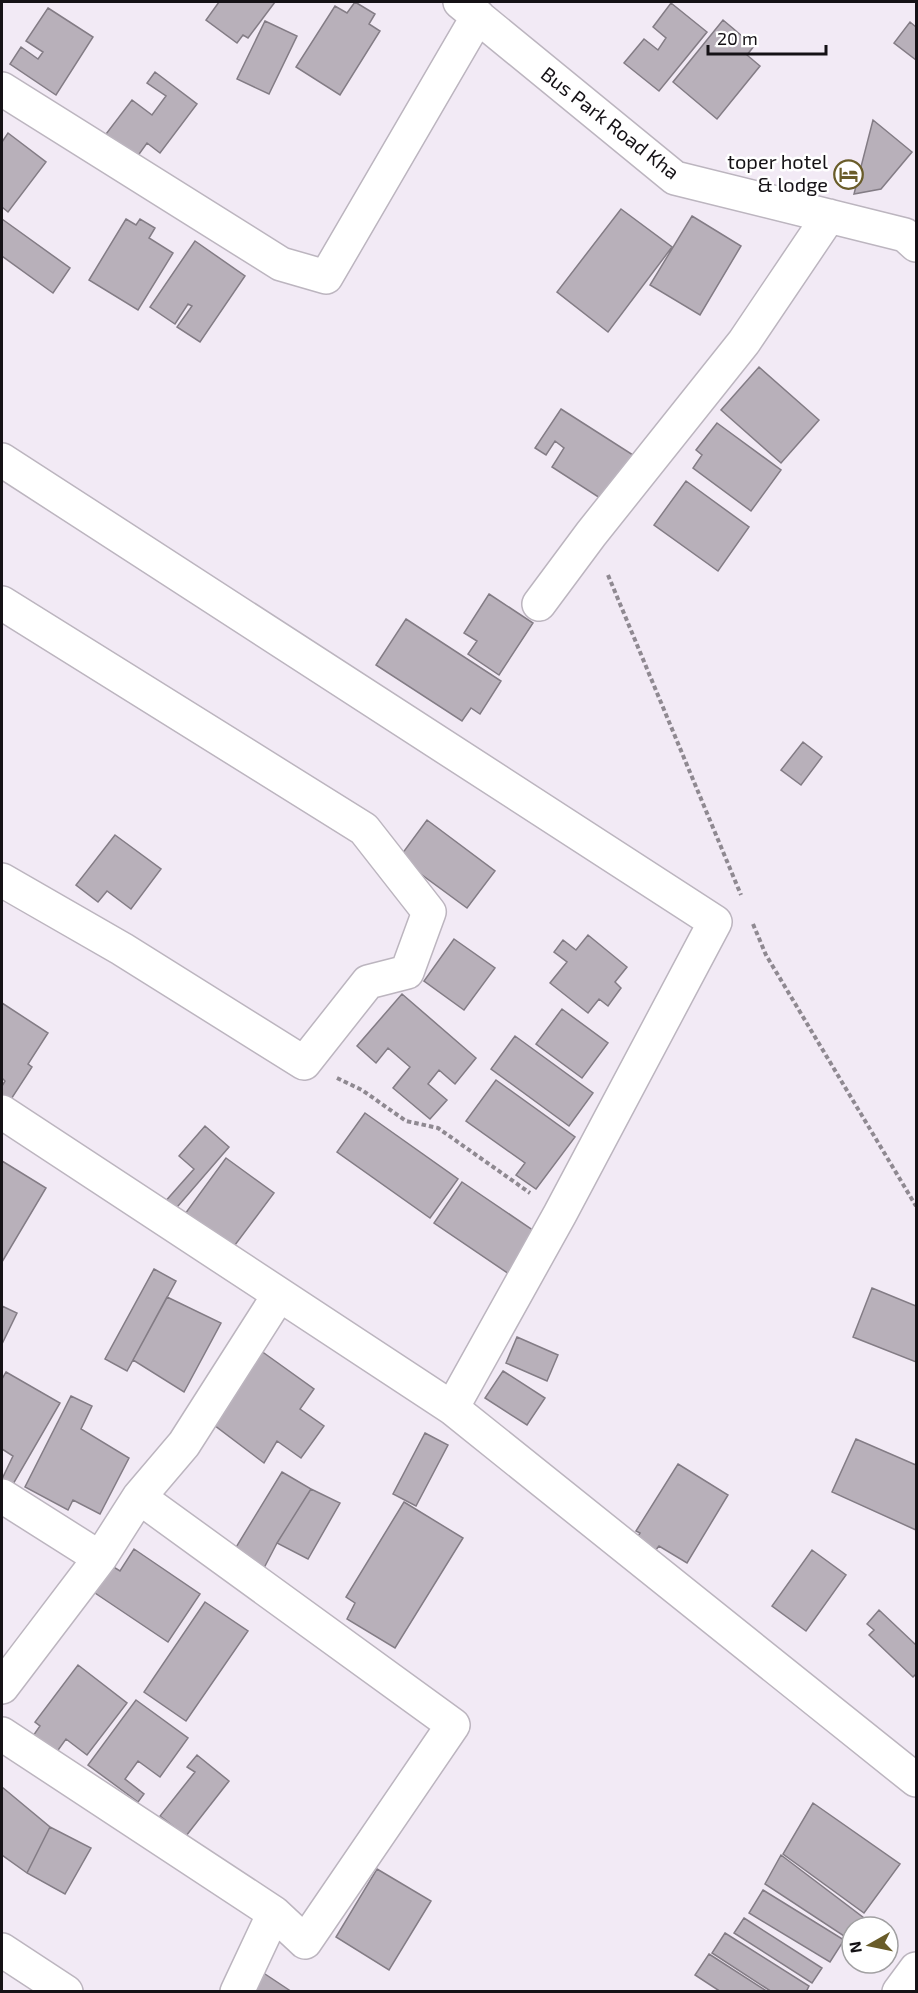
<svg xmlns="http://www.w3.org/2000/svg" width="918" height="1993" font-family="'Exo 2',sans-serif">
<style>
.building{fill:#b8b0ba;stroke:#837c85;stroke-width:1.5}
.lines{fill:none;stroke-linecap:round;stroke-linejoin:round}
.minor-casing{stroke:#bcb5bf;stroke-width:36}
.major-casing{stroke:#bcb5bf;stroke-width:36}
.path{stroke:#8f8991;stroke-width:4;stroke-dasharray:4.5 3;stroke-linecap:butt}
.minor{stroke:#fff;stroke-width:33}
.major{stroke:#fff;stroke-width:33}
.labels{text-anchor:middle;stroke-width:5;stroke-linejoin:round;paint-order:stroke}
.street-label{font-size:20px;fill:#151216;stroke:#fff}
.poi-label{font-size:20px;fill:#151216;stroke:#fff;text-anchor:end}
</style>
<rect width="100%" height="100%" fill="#f2eaf5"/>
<!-- building -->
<path class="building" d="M 219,2 L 275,2 L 248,38 L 243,35 L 237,43 L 206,20 Z
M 355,2 L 375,14 L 369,24 L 380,31 L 340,95 L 296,67 L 335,6 L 347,13 Z
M 671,3 L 707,32 L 659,91 L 624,63 L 644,39 L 658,50 L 666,38 L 653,27 Z
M 48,8 L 93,37 L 56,95 L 10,64 L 21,47 L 38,59 L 43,52 L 26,41 Z
M 723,20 L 754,46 L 747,55 L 760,66 L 717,119 L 673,82 Z
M 265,21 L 297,36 L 269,94 L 237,79 Z
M 910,22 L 916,27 L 916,60 L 894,43 Z
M 155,72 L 197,104 L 160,153 L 147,143 L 137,157 L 106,134 L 132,100 L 152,115 L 166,96 L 147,83 Z
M 873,120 L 912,152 L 881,189 L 854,194 Z
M 8,133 L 46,162 L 8,212 L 2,207 L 2,142 Z
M 621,209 L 672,247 L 608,332 L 557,292 Z
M 692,216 L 741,246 L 700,315 L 650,285 Z
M 2,219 L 70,268 L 53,293 L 2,256 Z
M 126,219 L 136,225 L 140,219 L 155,228 L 149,238 L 173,253 L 138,310 L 89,280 Z
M 195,241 L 245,276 L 200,342 L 177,327 L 192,306 L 188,304 L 175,324 L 150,307 Z
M 759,367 L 819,420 L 781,463 L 721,410 Z
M 561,409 L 633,455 L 603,500 L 552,467 L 564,448 L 555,441 L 546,455 L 535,448 Z
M 717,423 L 781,470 L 751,511 L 693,468 L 702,455 L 696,450 Z
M 686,481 L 749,527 L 718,571 L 654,525 Z
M 489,594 L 533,623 L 499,675 L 468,654 L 477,641 L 464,633 Z
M 406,619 L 501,681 L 480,714 L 471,708 L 462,721 L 376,665 Z
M 803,742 L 822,757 L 801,785 L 781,770 Z
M 427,820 L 495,871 L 467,908 L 399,858 Z
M 115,835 L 161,869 L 131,909 L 107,891 L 98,902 L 76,885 Z
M 588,935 L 627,967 L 615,982 L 621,988 L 608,1006 L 599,999 L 588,1013 L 550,983 L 567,962 L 554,952 L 563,940 L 576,950 Z
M 454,939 L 495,968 L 464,1010 L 424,981 Z
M 402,994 L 476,1058 L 455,1084 L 439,1070 L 428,1084 L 447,1100 L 430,1119 L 393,1088 L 410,1067 L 388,1048 L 376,1063 L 357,1046 Z
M 2,1003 L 48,1033 L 28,1064 L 32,1067 L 6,1107 L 2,1104 L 2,1086 L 5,1081 L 2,1078 Z
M 562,1009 L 608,1043 L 582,1078 L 536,1044 Z
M 515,1036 L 593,1093 L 569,1126 L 491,1069 Z
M 496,1080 L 575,1137 L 536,1189 L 516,1175 L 525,1163 L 466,1121 Z
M 365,1113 L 458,1179 L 430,1218 L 337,1152 Z
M 205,1126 L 229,1147 L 172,1213 L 163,1204 L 194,1169 L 179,1156 Z
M 226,1158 L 274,1193 L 229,1253 L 182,1218 Z
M 2,1161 L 46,1188 L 2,1262 Z
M 462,1182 L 537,1233 L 509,1274 L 434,1223 Z
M 154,1269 L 176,1281 L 127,1371 L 105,1359 Z
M 872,1288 L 916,1306 L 916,1362 L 853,1337 Z
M 167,1297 L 221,1323 L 184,1392 L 133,1360 Z
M 2,1306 L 17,1313 L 2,1344 Z
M 517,1337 L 558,1355 L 547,1381 L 506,1363 Z
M 257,1348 L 314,1389 L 300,1409 L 324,1426 L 301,1458 L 277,1441 L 264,1463 L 214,1425 Z
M 503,1371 L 545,1398 L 527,1425 L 485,1398 Z
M 6,1372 L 60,1403 L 12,1486 L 2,1479 L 13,1456 L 2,1449 L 2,1379 Z
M 71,1396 L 92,1406 L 81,1429 L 129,1458 L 100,1514 L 73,1500 L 68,1510 L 25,1487 Z
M 425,1433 L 448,1445 L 416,1506 L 393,1494 Z
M 856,1439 L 916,1465 L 916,1530 L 832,1492 Z
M 678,1464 L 728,1495 L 687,1563 L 659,1546 L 655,1551 L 636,1539 L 640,1533 L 636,1531 Z
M 282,1472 L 311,1489 L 277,1543 L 264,1568 L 235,1549 Z
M 311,1489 L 340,1503 L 308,1559 L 277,1543 Z
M 404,1502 L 463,1538 L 395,1648 L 347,1619 L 355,1603 L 346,1597 Z
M 134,1549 L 200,1594 L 168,1642 L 89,1589 L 112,1566 L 120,1571 Z
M 812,1550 L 846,1575 L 806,1631 L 772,1606 Z
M 205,1602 L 248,1631 L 186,1721 L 144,1692 Z
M 879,1610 L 916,1645 L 916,1674 L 913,1677 L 869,1635 L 874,1630 L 867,1624 Z
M 78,1665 L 127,1703 L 87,1755 L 66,1739 L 56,1753 L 33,1736 L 40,1726 L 35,1722 Z
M 136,1700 L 188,1738 L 160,1777 L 138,1761 L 125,1779 L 144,1794 L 138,1802 L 88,1765 Z
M 197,1755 L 229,1781 L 186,1836 L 160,1816 L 195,1772 L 187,1767 Z
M 2,1787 L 50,1827 L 27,1873 L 2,1855 Z
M 813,1803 L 900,1864 L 864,1913 L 783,1854 Z
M 50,1827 L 91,1848 L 65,1894 L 27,1873 Z
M 781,1855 L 864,1918 L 858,1927 L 852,1927 L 852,1937 L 850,1940 L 765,1884 Z
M 377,1869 L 431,1901 L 389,1970 L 336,1937 Z
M 763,1890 L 844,1940 L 830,1962 L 749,1913 Z
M 744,1918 L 822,1968 L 812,1983 L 734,1933 Z
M 725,1933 L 809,1986 L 806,1992 L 772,1992 L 712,1953 Z
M 709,1954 L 768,1992 L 721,1992 L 695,1975 Z
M 262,1972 L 292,1992 L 248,1992 Z"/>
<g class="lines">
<defs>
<path id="minor" d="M 460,2 L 675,178 L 905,235 L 916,245
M 2,89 L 281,264 L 326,277 L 478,16
M 2,460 L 715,922 L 560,1214 L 452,1408
M 2,603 L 364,829 L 429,912 L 407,972 L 368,982 L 304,1063 L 122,949 L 2,880
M 539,604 L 591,534 L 744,342 L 829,216
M 2,1112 L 452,1408 L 916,1780
M 2,1496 L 100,1558 L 2,1687
M 139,1497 L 453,1725 L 305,1942 L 274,1913 L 237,1992
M 100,1558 L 139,1497 L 184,1444 L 279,1295
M 2,1734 L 274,1913
M 2,1950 L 66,1992"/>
<path id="major" d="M 899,1992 L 916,1969"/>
</defs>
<!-- minor casing -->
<use href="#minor" class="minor-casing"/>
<!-- major casing -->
<use href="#major" class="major-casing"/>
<!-- path -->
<path class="path" d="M 608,575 L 741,895
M 753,924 L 766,955 L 916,1206
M 337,1078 L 362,1090 L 406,1121 L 438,1128 L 530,1193"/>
<!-- minor -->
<use href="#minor" class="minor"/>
<!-- major -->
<use href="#major" class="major"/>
</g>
<!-- icons -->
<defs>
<symbol id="hotel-ring" viewBox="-11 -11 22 22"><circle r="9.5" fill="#fff" stroke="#695c29" stroke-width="1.5"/><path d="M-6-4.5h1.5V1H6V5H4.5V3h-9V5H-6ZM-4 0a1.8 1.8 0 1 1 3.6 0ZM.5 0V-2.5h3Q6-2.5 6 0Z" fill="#695c29"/></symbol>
</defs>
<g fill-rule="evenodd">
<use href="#hotel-ring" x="832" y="158" width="33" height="33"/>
</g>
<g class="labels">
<!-- street labels -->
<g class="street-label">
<text transform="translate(610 123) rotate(38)" y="7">Bus Park Road Kha</text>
</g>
<!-- poi labels -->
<g class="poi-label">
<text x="828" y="169">toper hotel<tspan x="828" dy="23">&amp; lodge</tspan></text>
</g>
</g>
<!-- border -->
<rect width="918" height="1993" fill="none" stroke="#151216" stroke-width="6"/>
<!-- north arrow -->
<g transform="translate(870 1945) rotate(261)"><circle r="28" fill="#ffffff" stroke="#a1a0a2" stroke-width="1.5"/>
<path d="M0-4.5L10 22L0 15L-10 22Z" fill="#695c29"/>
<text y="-9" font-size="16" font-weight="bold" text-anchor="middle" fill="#151216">N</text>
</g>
<!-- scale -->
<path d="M708 45v9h118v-9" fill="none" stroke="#151216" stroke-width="3"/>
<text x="717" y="45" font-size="18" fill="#151216" stroke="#ffffff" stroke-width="4.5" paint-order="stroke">20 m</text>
</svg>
